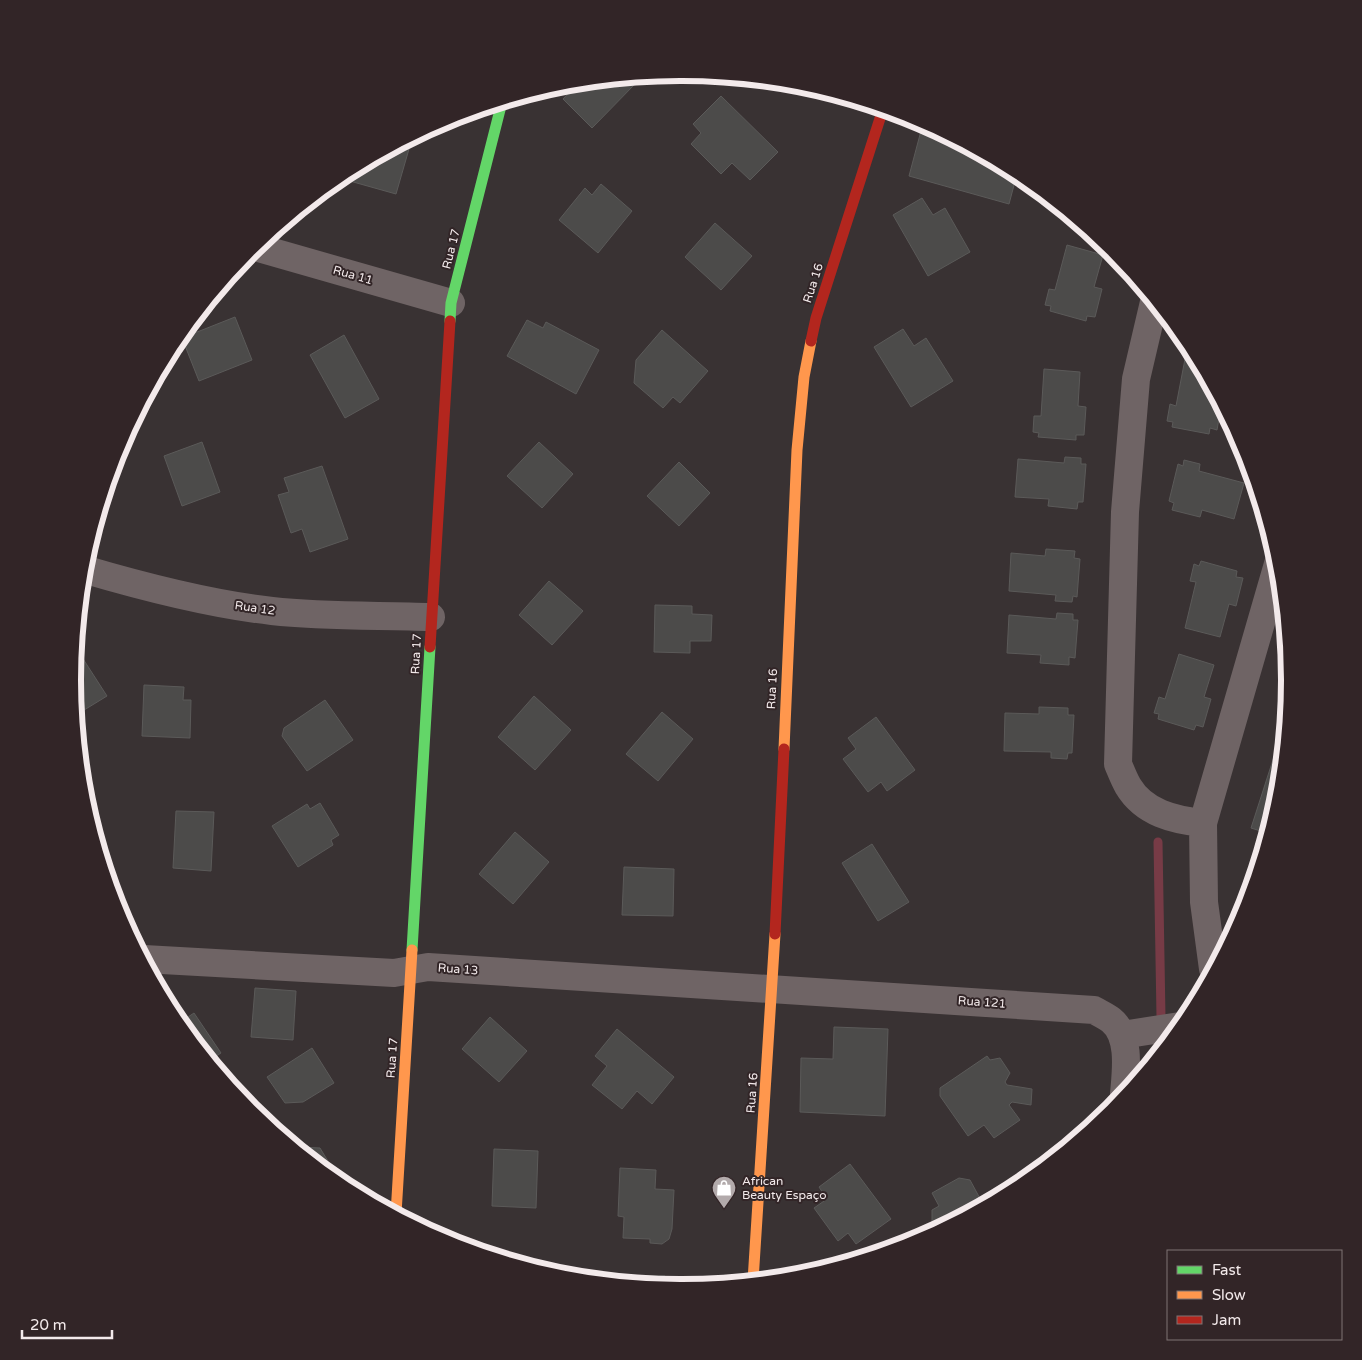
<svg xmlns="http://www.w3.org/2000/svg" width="1362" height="1360" font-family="'Varela Round',sans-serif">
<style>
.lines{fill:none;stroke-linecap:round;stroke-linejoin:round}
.stream{stroke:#773b46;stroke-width:9}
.building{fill:#4c4b4a;stroke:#5b5a59}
.street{stroke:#6f6465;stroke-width:28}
.fast{stroke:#63d668;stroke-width:11}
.slow{stroke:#ff974d;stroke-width:11}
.jam{stroke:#b3261e;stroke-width:11}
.labels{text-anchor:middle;stroke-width:4;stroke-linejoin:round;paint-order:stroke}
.street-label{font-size:12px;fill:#f3eaeb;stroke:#322527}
.poi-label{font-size:12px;fill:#f3eaeb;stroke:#322527;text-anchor:start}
.rim{fill:none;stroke:#f3eaeb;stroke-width:6}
</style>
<rect width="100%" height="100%" fill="#393233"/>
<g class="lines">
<!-- stream -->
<path class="stream" d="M 1158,842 L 1161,1017
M 1161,1040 L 1161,1049"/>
</g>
<!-- building -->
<path class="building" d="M 628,78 L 635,84 L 592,128 L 563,99 L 579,82 Z
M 721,96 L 778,152 L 750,180 L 732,163 L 721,174 L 691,144 L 701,133 L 693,124 Z
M 922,127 L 939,132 L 1017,174 L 1009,204 L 909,176 Z
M 397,146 L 409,149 L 396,194 L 339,178 Z
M 601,184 L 632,211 L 598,253 L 559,220 L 585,188 L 592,195 Z
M 922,198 L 933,215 L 945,208 L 970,252 L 928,276 L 893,215 Z
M 715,223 L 752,256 L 721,290 L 685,257 Z
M 1067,245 L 1103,255 L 1094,287 L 1102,289 L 1095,317 L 1087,316 L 1086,321 L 1050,311 L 1051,306 L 1045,305 L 1049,289 L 1055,290 Z
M 235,317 L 252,360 L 199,381 L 182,338 Z
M 527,320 L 543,328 L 546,322 L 599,350 L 576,394 L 507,356 Z
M 903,329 L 914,346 L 926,338 L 953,381 L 911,407 L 874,347 Z
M 662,330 L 708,371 L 680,403 L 673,397 L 663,408 L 634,383 L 636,360 Z
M 344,335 L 379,399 L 345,418 L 310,355 Z
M 1185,359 L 1197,362 L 1216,396 L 1215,400 L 1218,400 L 1221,407 L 1217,430 L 1210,428 L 1209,434 L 1172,427 L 1173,422 L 1167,421 L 1170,404 L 1176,406 Z
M 1044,369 L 1080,372 L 1078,406 L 1086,407 L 1084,435 L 1076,435 L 1076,440 L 1038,437 L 1039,433 L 1033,432 L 1034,416 L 1041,416 Z
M 202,442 L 220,492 L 182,506 L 164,456 Z
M 539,442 L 573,474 L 542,508 L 507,476 Z
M 1065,457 L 1081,458 L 1081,464 L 1086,464 L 1083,502 L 1078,502 L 1077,509 L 1048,506 L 1049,499 L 1015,497 L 1018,459 L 1064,463 Z
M 1184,460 L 1200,464 L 1199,471 L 1244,483 L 1234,519 L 1202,510 L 1200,517 L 1172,510 L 1174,503 L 1169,501 L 1178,464 L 1183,466 Z
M 679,462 L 710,493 L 679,526 L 647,496 Z
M 322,466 L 348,539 L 310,552 L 302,529 L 291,533 L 278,495 L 289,492 L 284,478 Z
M 1046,549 L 1075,551 L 1074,558 L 1080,559 L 1077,597 L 1073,596 L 1072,602 L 1055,601 L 1056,595 L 1009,591 L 1011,553 L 1045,556 Z
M 1201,561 L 1237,571 L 1236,577 L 1243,578 L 1236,606 L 1229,604 L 1220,637 L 1185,628 L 1196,582 L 1190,581 L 1194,564 L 1199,566 Z
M 549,581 L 583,611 L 552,645 L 519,615 Z
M 655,605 L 692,606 L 692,614 L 712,615 L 711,641 L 690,641 L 690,653 L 654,652 Z
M 1057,613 L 1073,614 L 1073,620 L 1078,620 L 1075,658 L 1069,657 L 1069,665 L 1040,663 L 1041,655 L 1007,653 L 1009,615 L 1056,619 Z
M 78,651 L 107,696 L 76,715 L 73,680 L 75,653 Z
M 1179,654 L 1214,665 L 1204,697 L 1211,699 L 1203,727 L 1196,725 L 1194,730 L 1158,719 L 1159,714 L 1154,713 L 1159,697 L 1165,699 Z
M 144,685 L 184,687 L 183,700 L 191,700 L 190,738 L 142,736 Z
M 534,696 L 571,730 L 535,770 L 498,737 Z
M 325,700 L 353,740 L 307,771 L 282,736 L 284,728 Z
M 1039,707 L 1068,708 L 1068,715 L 1074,715 L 1072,753 L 1068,753 L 1067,759 L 1051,758 L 1051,752 L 1004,751 L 1005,713 L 1039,714 Z
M 662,712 L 693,739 L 658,781 L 626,754 Z
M 876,717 L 915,770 L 887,791 L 881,782 L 868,792 L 843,759 L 856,749 L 848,738 Z
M 1280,738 L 1284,739 L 1278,798 L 1267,833 L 1251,828 Z
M 320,803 L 339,835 L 331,840 L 333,845 L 298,867 L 272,826 L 307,804 L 310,809 Z
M 176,811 L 214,812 L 211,871 L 173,868 Z
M 515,832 L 549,862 L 513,904 L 479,874 Z
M 872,844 L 909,902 L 878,921 L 842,863 Z
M 624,867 L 674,869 L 673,916 L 622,915 Z
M 255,988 L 296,991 L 293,1040 L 251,1037 Z
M 194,1013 L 221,1053 L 210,1060 L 179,1023 Z
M 490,1017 L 527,1051 L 499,1082 L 462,1049 Z
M 834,1027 L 888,1029 L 885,1116 L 800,1112 L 801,1058 L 833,1059 Z
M 617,1029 L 674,1077 L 652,1104 L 637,1091 L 622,1109 L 592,1085 L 607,1066 L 595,1056 Z
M 312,1048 L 334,1083 L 303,1102 L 285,1103 L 267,1077 Z
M 987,1056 L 990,1060 L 1000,1058 L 1010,1073 L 1005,1082 L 1007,1085 L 1032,1089 L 1031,1105 L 1012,1102 L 1009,1105 L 1020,1120 L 994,1138 L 984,1125 L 968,1136 L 940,1096 L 940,1088 Z
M 299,1147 L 320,1148 L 340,1181 L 338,1182 L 297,1148 Z
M 494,1149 L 538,1151 L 536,1208 L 492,1206 Z
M 850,1164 L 891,1219 L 856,1244 L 848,1233 L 838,1241 L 814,1208 L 827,1199 L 819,1187 Z
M 620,1168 L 656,1170 L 655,1189 L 674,1190 L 672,1229 L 669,1239 L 662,1244 L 650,1243 L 650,1239 L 623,1238 L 624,1217 L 618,1216 Z
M 959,1178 L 970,1180 L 983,1204 L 932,1232 L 932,1210 L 939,1206 L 932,1193 Z
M 610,1275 L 665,1276 L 673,1284 L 672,1287 L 609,1280 Z"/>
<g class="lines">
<!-- street -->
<path class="street" d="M 255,247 L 451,303
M 1154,302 L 1136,379 L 1125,512 L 1118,764 C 1121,771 1124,779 1128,786 C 1144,813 1174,820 1203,823
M 83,569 C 144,587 209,604 272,611 C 325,617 379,615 431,617
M 144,959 L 394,973 L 428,967 L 1094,1010 C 1099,1013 1106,1016 1111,1020 C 1131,1036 1126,1071 1124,1094
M 1213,969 L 1204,902 L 1203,823 L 1278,564
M 1122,1035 L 1180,1026"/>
<!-- fast -->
<path class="fast" d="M 450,321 L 451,303 L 502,102
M 412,950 L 430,647"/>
<!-- slow -->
<path class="slow" d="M 784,749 L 797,450 L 804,377 L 811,341
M 396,1214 L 412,950
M 753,1281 L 775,934"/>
<!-- jam -->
<path class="jam" d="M 811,341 L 816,318 L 883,109
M 430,647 L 450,321
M 775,934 L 784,749"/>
</g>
<!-- icons -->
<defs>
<symbol id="shop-pin" viewBox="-11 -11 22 30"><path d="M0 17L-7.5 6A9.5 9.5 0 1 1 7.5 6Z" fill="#b2aaab" stroke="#322527"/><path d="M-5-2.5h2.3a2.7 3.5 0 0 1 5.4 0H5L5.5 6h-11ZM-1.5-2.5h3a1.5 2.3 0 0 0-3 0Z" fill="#fff"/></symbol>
</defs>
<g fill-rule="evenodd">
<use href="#shop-pin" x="710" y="1174" width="28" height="38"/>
</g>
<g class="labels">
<!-- street labels -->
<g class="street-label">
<text transform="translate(451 249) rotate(-76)" y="4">Rua 17</text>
<text transform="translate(353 275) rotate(16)" y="4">Rua 11</text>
<text transform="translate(813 283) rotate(-72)" y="4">Rua 16</text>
<text transform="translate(255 608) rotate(8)" y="4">Rua 12</text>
<text transform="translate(416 654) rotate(-87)" y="4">Rua 17</text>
<text transform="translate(772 689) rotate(-87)" y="4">Rua 16</text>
<text transform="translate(458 969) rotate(4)" y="4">Rua 13</text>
<text transform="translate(982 1002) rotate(4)" y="4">Rua 121</text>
<text transform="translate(392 1058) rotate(-86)" y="4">Rua 17</text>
<text transform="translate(752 1093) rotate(-86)" y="4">Rua 16</text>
</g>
<!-- poi labels -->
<g class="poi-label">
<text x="742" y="1185">African<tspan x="742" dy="14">Beauty Espaço</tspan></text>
</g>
</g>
<!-- crop -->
<path d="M0 0H1362V1360H0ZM680 81H682A599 599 0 0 1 1281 680V680A599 599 0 0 1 682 1279H680A599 599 0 0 1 81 680V680A599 599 0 0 1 680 81Z" fill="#322527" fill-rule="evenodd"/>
<path class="rim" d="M680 81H682A599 599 0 0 1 1281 680V680A599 599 0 0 1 682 1279H680A599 599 0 0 1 81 680V680A599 599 0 0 1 680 81Z"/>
<!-- legend -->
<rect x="1167" y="1250" width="175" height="90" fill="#322527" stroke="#7f7475"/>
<rect x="1177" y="1266" width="25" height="8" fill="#63d668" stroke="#7f7475"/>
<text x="1212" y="1275" font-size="15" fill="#f3eaeb">Fast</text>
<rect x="1177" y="1291" width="25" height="8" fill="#ff974d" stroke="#7f7475"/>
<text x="1212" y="1300" font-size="15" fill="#f3eaeb">Slow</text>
<rect x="1177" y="1316" width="25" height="8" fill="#b3261e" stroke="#7f7475"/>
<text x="1212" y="1325" font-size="15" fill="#f3eaeb">Jam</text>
<!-- scale -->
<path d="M22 1330v8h90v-8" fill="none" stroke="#f3eaeb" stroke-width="2.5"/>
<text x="30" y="1330" font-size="15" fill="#f3eaeb" stroke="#322527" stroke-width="4" paint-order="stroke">20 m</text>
</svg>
